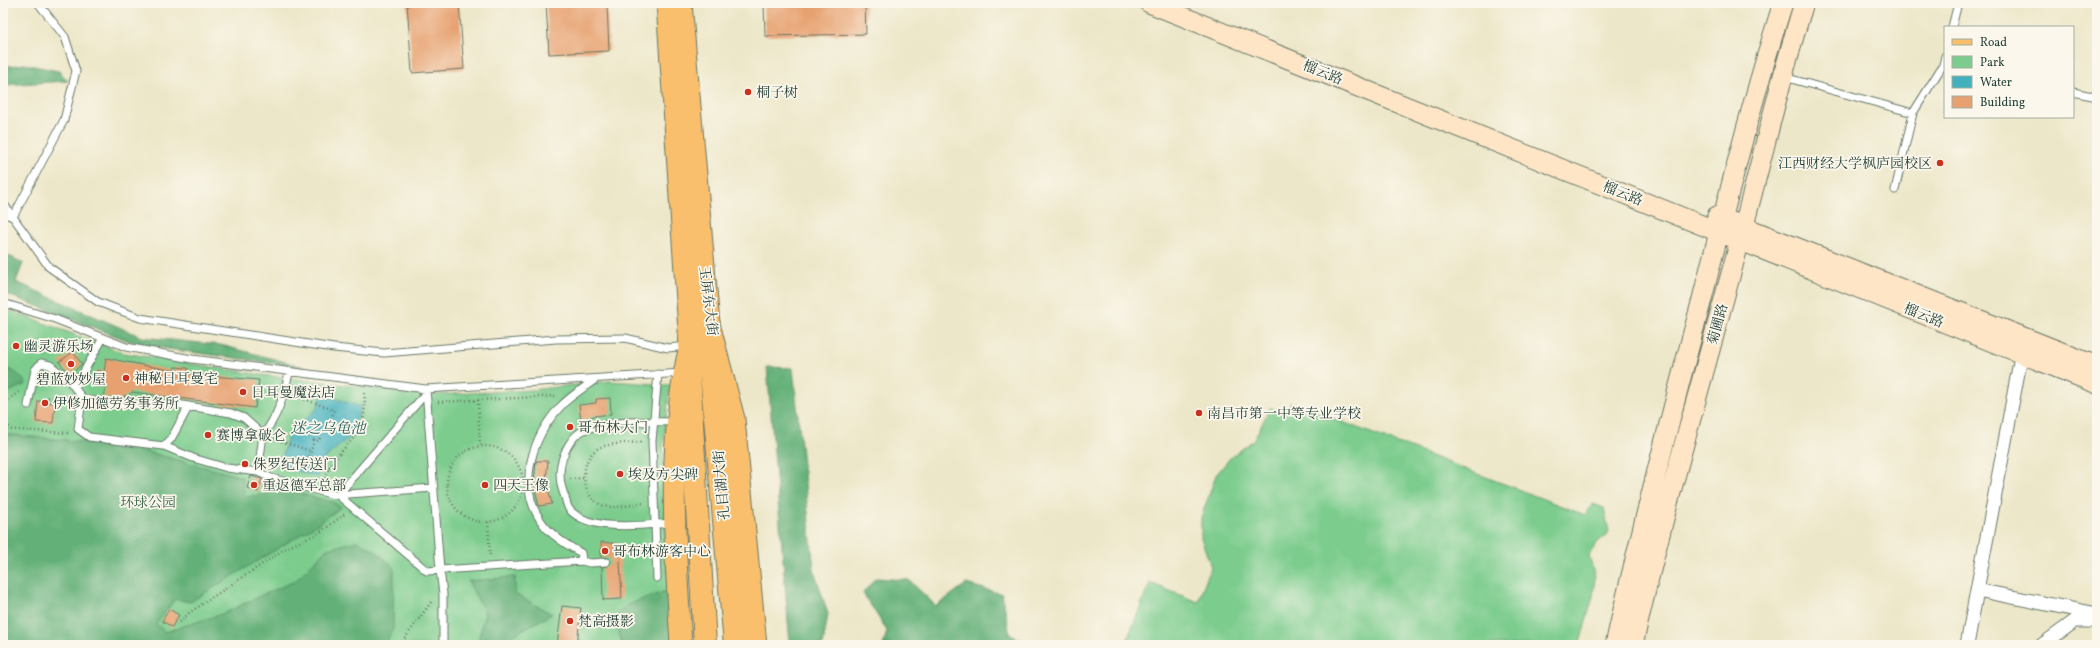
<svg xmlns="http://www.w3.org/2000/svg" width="2100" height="648" font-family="Vollkorn,'Noto Serif SC',serif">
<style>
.green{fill:#7bcc8d;stroke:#4d8460}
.forest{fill:#64b078;stroke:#427656}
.water{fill:#42b1bd;stroke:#307778}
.building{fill:#e7a170}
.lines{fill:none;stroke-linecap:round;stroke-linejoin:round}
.lane-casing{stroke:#677868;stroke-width:9}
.street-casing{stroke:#677868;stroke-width:15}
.secondary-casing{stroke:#677868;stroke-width:21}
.primary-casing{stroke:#677868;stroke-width:23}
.highway-casing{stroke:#677868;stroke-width:24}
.path{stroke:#677868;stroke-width:2.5;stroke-dasharray:1 3;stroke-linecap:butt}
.lane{stroke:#fff;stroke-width:7}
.street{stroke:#fff;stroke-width:13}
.secondary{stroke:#fde5c5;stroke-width:19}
.primary{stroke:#f9bf6d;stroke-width:21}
.highway{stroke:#f9bf6d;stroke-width:22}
.poi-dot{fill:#c8321e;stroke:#fbf7ec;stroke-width:1.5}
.labels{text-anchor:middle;stroke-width:3.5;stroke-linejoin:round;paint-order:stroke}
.street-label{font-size:14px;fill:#1f3d34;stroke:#fbf7ec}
.poi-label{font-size:14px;fill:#1f3d34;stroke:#fbf7ec;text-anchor:start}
.park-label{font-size:14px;fill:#36614a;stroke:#fbf7ec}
.water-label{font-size:15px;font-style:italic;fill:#2a605d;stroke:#fbf7ec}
</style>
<rect width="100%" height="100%" fill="#fbf7ec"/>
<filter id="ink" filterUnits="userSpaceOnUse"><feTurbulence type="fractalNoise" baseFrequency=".025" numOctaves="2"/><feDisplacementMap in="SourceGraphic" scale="8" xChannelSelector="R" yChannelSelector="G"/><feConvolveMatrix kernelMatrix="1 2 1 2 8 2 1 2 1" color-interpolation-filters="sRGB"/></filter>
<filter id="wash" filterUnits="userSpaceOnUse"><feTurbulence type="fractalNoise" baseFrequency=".012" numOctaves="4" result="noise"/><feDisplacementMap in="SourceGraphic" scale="16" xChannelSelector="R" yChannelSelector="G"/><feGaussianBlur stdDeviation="0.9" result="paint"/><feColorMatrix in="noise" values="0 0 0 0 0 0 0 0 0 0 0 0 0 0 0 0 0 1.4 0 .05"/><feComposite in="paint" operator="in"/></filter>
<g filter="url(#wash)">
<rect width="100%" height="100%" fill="#ede7c9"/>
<!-- green -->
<path class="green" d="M 3,309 L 33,319 L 124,353 L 262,375 L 428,395 L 530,390 L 609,381 L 670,385 L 663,446 L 670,645 L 3,645 Z
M 1290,402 L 1585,515 L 1593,504 L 1604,508 L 1609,532 L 1597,543 L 1589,555 L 1595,577 L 1593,597 L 1579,645 L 1125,645 L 1150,583 L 1198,602 L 1211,567 L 1201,538 L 1201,518 L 1209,495 L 1216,475 L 1231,457 L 1254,440 L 1270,408 L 1285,413 Z"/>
<!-- forest -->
<path class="forest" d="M 24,64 L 59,71 L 68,81 L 3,85 L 3,67 Z
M 3,253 L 23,263 L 16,282 L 142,337 L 221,345 L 308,368 L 168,349 L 129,341 L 3,293 Z
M 767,367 L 793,368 L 814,570 L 828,614 L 823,645 L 790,645 Z
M 3,368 C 13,369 21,376 26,384 L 3,394 Z
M 3,434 L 125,446 L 242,477 L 245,497 L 266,494 L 273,487 L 333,502 L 341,507 L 321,522 L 190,602 L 175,599 L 156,624 L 165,632 L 225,613 L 260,596 L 295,581 L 327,549 L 357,541 L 377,552 L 394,567 L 393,630 L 385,645 L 3,645 Z
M 515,577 L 515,594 L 552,614 L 520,631 L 502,645 L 477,645 L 485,613 L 468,581 Z
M 876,578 L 909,580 L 936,606 L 966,584 L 1002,594 L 1010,635 L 1036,645 L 883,645 L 887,631 L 863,593 Z
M 675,588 L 678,645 L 622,645 L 615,616 L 629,604 Z"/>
<!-- water -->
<path class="water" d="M 322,394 L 361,407 L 351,436 L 324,459 L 318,477 L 279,466 L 289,434 L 317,409 Z"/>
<g id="blocks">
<!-- building -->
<path class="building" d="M 407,3 L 459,3 L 464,69 L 412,73 Z
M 546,3 L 607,3 L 609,51 L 549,54 Z
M 764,3 L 865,3 L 866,34 L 765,36 Z
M 73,352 L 82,364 L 70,375 L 59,362 Z
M 106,358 L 174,371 L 175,367 L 188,368 L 188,374 L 259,380 L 255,408 L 132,392 L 129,395 L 124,396 L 124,400 L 104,398 L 106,387 L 94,385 L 97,370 L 104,372 Z
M 610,398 L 611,414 L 594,416 L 581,421 L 579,405 L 596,403 L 596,399 Z
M 38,401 L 55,403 L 53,423 L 36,422 Z
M 536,461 L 548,461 L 546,481 L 552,504 L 539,506 L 534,484 Z
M 251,476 L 262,479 L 258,492 L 247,488 Z
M 601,542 L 619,544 L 622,599 L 603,600 L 602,567 L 608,566 L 611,562 L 609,558 L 601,557 Z
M 562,606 L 581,608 L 577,645 L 557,645 Z
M 169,609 L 179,615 L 172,627 L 162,621 Z"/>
</g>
</g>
<g filter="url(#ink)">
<use href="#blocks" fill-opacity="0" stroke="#677868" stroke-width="1"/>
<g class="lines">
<defs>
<path id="lane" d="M 1952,27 L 1958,3
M 1784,77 L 1913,113
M 2073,92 L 2097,97
M 1895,190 L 1913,113 L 1943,65 L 1945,56
M 3,203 L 49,267 L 98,302 L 140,318 L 334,348 L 384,353 L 556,339 L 625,338 L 668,348 L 688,346
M 3,213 L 13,217 L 64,120 L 76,71 L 65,37 L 38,3
M 3,303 L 55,319 L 126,347 L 192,359 L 426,389 L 683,373
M 75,387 L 103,338
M 426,389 L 440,570 L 582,561 L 590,563 L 606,562
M 426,393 L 338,495 L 427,571 L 440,570 L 443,594 L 443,645
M 82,398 L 78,429 L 89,437 L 164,446 L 193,458 L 227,468 L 258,472
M 28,405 L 35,370 L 41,363 L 50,365 L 69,380 L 82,398 L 102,403 L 123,405 L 176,404 L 231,413 L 244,418 L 263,435 L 258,472 L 271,478 L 334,495 L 434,488
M 263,435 C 279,414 283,398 289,373
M 164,446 L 171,439 L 189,406
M 672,523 C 644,525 590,533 569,509 C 567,506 566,501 565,497 C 561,488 559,475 561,464 C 564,452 571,436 584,430 C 607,421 650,421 675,422
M 582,561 L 581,553 C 567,545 550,535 541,521 C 516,485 533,436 560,407 C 570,396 585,387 596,379
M 657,578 L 652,441 L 658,374"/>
<path id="street" d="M 1977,590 L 2023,346
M 1967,645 L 1977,590 L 2097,614
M 2042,645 L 2075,621 L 2097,621"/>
<path id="secondary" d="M 1149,3 L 2097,384
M 1717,216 L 2097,366
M 1615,645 C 1641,529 1671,414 1702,299 C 1727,200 1752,100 1783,3
M 1633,645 C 1665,504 1707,365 1744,225 C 1764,151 1781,76 1804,3"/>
<path id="primary" d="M 667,3 L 690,346 C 666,446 675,544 681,645
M 681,3 L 709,324 L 734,419 L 756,645"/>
<path id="highway" d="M 709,324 L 711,372 L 735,645
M 690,346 L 689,372 L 705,645"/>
</defs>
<!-- lane casing -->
<use href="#lane" class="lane-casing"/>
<!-- street casing -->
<use href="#street" class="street-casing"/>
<!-- secondary casing -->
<use href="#secondary" class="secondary-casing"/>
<!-- primary casing -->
<use href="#primary" class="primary-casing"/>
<!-- highway casing -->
<use href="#highway" class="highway-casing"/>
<!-- path -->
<path class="path" d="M 293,395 L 334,410 L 328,432 L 322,431 L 319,441 L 314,440 L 308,462 L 330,468
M 48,397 L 71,401
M 478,400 L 480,446
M 438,402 L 557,396
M 3,411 L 10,399 L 19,392
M 3,417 L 4,423 L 12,429
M 331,422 L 359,431
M 3,429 L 68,433
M 274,439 L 311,451
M 641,442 C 629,443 613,443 601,447 C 579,456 578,496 602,505 C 614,510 632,504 645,503
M447 484a38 38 0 1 1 76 0a38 38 0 1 1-76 0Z
M 570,479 L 584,478
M 324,482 C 334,443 371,443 364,392
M 540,482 L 551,481
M 488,522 L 490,558
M 180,622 L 189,613 L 286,548 L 319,533 L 345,514
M 400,645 L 432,601"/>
<!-- lane -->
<use href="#lane" class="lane"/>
<!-- street -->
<use href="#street" class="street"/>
<!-- secondary -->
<use href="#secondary" class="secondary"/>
<!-- primary -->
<use href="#primary" class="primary"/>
<!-- highway -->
<use href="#highway" class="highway"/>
</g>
</g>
<!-- markers -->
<g class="poi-dot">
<circle cx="748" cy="92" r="4"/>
<circle cx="1940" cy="163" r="4"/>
<circle cx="16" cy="346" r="4"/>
<circle cx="71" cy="364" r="4"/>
<circle cx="126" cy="378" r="4"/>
<circle cx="243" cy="392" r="4"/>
<circle cx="45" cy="403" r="4"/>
<circle cx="1199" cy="413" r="4"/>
<circle cx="570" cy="427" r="4"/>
<circle cx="208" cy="435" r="4"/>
<circle cx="245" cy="464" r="4"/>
<circle cx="620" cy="474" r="4"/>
<circle cx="254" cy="485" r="4"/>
<circle cx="485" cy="485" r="4"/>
<circle cx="605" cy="551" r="4"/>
<circle cx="570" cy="621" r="4"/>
</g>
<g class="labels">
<!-- street labels -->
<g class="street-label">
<text transform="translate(1323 72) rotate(22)" y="5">榴云路</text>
<text transform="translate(1623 193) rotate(22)" y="5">榴云路</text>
<text transform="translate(709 301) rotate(83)" y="5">玉屏东大街</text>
<text transform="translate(1924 315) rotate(22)" y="5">榴云路</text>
<text transform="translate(1717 324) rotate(-75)" y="5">菊圃路</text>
<text transform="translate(721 485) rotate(-95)" y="5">孔目湖大街</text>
</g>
<!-- poi labels -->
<g class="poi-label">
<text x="756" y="97">桐子树</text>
<text x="1932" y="168" text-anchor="end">江西财经大学枫庐园校区</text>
<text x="24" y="351">幽灵游乐场</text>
<text x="134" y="383">神秘日耳曼宅</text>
<text x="71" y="384" text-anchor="middle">碧蓝妙妙屋</text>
<text x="251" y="397">日耳曼魔法店</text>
<text x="53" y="408">伊修加德劳务事务所</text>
<text x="1207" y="418">南昌市第一中等专业学校</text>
<text x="578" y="432">哥布林大门</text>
<text x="216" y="440">赛博拿破仑</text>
<text x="253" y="469">侏罗纪传送门</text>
<text x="628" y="479">埃及方尖碑</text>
<text x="262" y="490">重返德军总部</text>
<text x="493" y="490">四天王像</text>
<text x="613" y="556">哥布林游客中心</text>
<text x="578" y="626">梵高摄影</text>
</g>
<!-- park labels -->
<g class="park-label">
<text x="148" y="507">环球公园</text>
</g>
<!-- water labels -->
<g class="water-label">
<text x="328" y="433">迷之乌龟池</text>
</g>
</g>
<!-- margin -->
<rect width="2100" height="648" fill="none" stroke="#fbf7ec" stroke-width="16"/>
<!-- legend -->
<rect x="1944" y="26" width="130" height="92" fill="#fbf7ec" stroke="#a3ada2"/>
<rect x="1952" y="39" width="20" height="6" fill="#f9bf6d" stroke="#a3ada2"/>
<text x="1980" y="46" font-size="12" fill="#1f3d34">Road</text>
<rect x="1952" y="56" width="20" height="12" fill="#7bcc8d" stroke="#a3ada2"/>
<text x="1980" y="66" font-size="12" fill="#1f3d34">Park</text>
<rect x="1952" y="76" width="20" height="12" fill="#42b1bd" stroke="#a3ada2"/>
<text x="1980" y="86" font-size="12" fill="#1f3d34">Water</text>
<rect x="1952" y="96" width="20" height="12" fill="#e7a170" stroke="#a3ada2"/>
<text x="1980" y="106" font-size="12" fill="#1f3d34">Building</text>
</svg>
